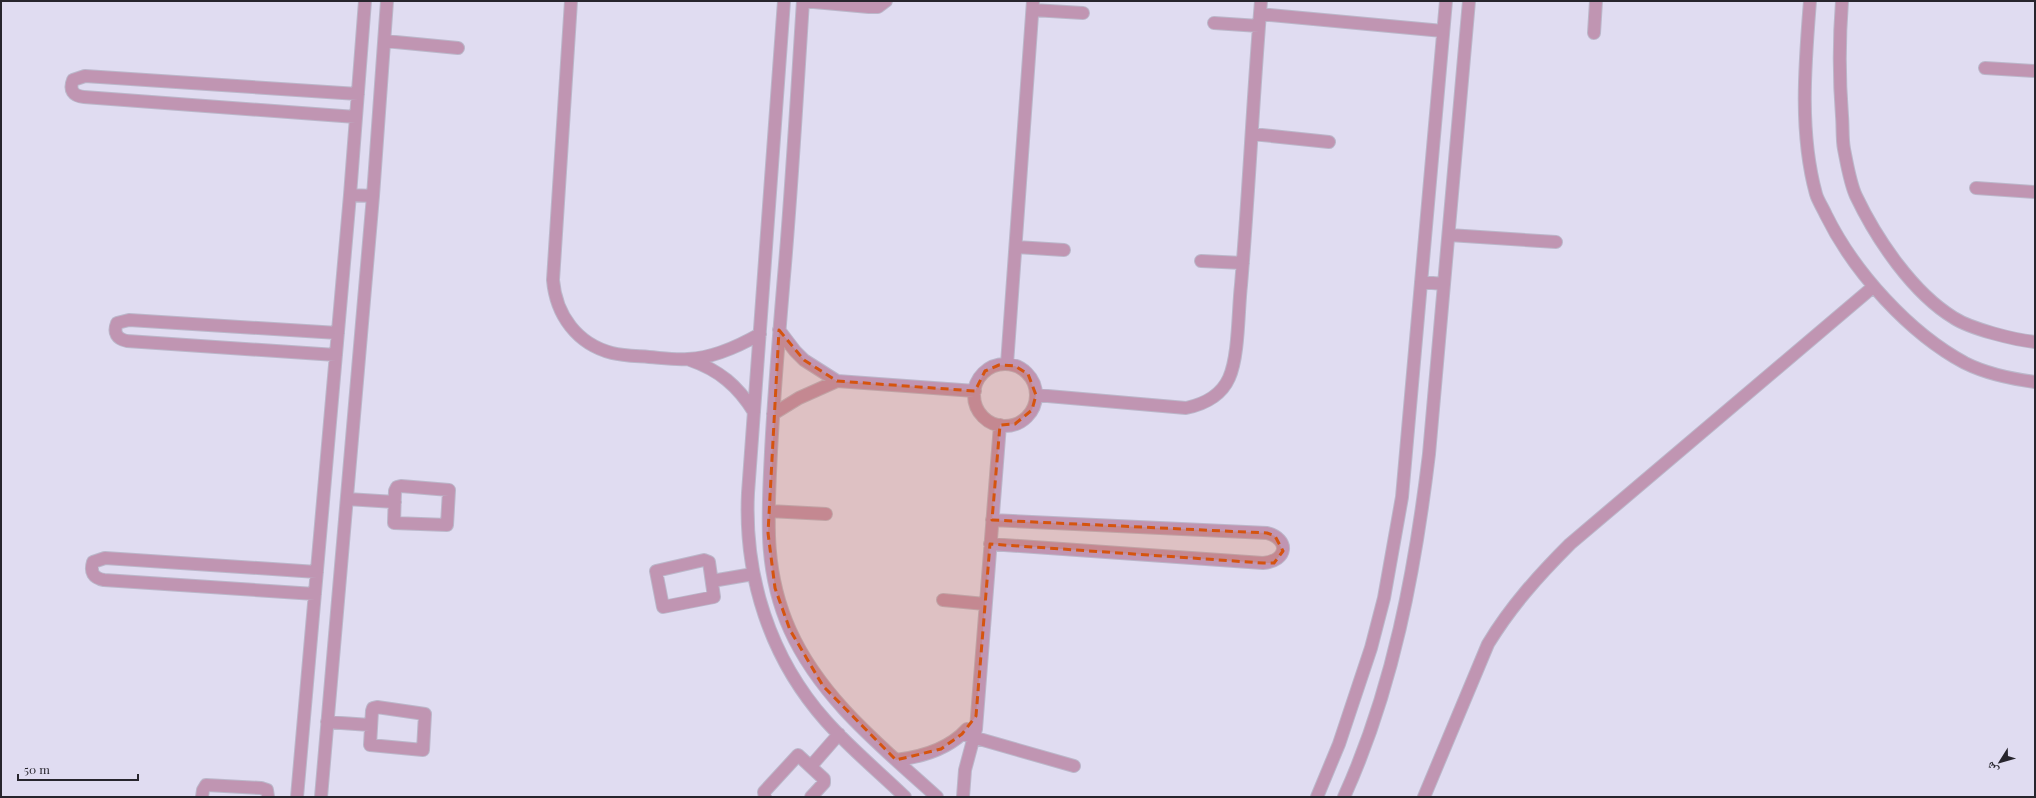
<svg xmlns="http://www.w3.org/2000/svg" width="2036" height="798" font-family="'Playfair Display','Noto Naskh Arabic',serif">
<style>
.lines{fill:none;stroke-linecap:round;stroke-linejoin:round}
.minor-casing{stroke:#bbb7ca;stroke-width:14}
.minor{stroke:#c095b2;stroke-width:12}
.marked{fill:#d5540f;fill-opacity:0.2;stroke:#d5540f;stroke-width:3;stroke-dasharray:8 5;stroke-linejoin:round}
</style>
<rect width="100%" height="100%" fill="#e0dcf1"/>
<g class="lines">
<defs>
<path id="minor" d="M 571,1 L 553,280 C 556,315 577,344 612,353 C 624,356 637,356 649,357 C 662,358 675,360 688,359 C 714,358 739,346 760,334
M 784,1 L 748,493 C 744,577 770,658 826,721 C 850,748 879,772 905,797
M 803,1 C 797,93 792,185 784,276 C 779,335 774,393 771,452 C 768,516 763,570 790,630 C 821,699 882,747 937,797
M 803,1 L 869,7 L 878,7 L 886,1
M 1810,1 C 1805,64 1799,132 1816,194 C 1818,201 1823,208 1826,215 C 1854,272 1909,333 1965,363 C 1987,374 2012,379 2035,382
M 1842,1 C 1839,40 1839,78 1842,116 C 1843,127 1842,139 1844,149 C 1847,164 1850,183 1856,196 C 1877,240 1913,293 1954,318 C 1971,329 2015,340 2035,342
M 1033,10 L 1083,13
M 1260,14 L 1443,31
M 1214,23 L 1259,26
M 1594,33 L 1596,1
M 385,41 L 458,48
M 1985,68 L 2035,71
M 356,117 L 84,97 C 73,96 69,90 73,80 L 85,76 L 358,94
M 1252,134 L 1329,142
M 1976,188 L 2035,192
M 350,195 L 373,196
M 1449,235 L 1556,242
M 1016,247 L 1064,250
M 1201,261 L 1243,263
M 1421,282 L 1444,284
M 779,330 L 795,351 L 804,360 L 837,381 L 975,391
M 336,355 L 127,341 C 117,339 113,333 117,323 L 129,320 L 338,333
M 690,360 C 719,370 738,386 754,412
M 1007,364 L 1033,1
M974 395a31 31 0 1 1 62 0a31 31 0 1 1-62 0Z
M 1036,395 L 1186,408 C 1205,404 1221,396 1229,378 C 1239,356 1238,311 1241,285 C 1249,191 1253,96 1261,1
M 773,414 L 799,398 L 837,381
M 401,486 L 449,490 L 447,525 L 394,523 L 395,491 L 397,487 Z
M 347,499 L 395,502
M 769,511 L 826,514
M 990,544 L 1263,563 C 1288,561 1290,539 1267,533 L 992,520
M 704,560 L 709,562 L 714,597 L 663,607 L 656,571 Z
M 712,581 L 753,574
M 315,594 L 104,580 C 93,578 90,572 93,562 L 105,558 L 317,572
M 943,600 L 985,604
M 377,707 L 425,714 L 423,750 L 370,745 L 372,711 L 373,708 Z
M 327,722 L 370,725
M 962,734 L 1074,766
M 896,760 C 922,757 949,749 967,729
M 811,766 L 839,734
M 202,797 L 203,790 L 206,785 L 261,788 L 267,790 L 268,797
M 297,797 L 350,195 L 365,1
M 321,797 L 373,196 L 387,1
M 765,797 L 764,792 L 798,755 L 824,779 L 824,783 L 811,797
M 963,797 L 965,770 L 976,729 L 1000,425
M 1317,797 L 1339,744 L 1371,648 L 1384,598 L 1402,497 L 1446,1
M 1344,797 C 1393,689 1415,571 1429,454 L 1469,1
M 1424,797 L 1488,644 C 1511,606 1539,575 1570,544 L 1873,287"/>
</defs>
<!-- minor casing -->
<use href="#minor" class="minor-casing"/>
<!-- minor -->
<use href="#minor" class="minor"/>
</g>
<!-- marked area -->
<path class="marked" d="M 779,330 L 804,360 L 837,381 L 975,391 L 985,371 L 999,365 L 1015,366 L 1028,374 L 1036,395 L 1032,410 L 1015,424 L 1000,425 L 992,520 L 1267,533 L 1275,536 L 1283,551 L 1274,563 L 1263,563 L 990,544 L 976,716 L 962,734 L 941,749 L 896,760 L 823,686 L 790,630 L 775,588 L 768,533 Z"/>
<!-- border -->
<rect width="2036" height="798" fill="none" stroke="#27252d" stroke-width="4"/>
<!-- north arrow -->
<g transform="translate(2000 762) rotate(233)" stroke="#e0dcf1" stroke-width="3" paint-order="stroke">
<path d="M0-3L7 15L0 10L-7 15Z" fill="#27252d"/>
<text y="-6" font-size="11" font-weight="bold" text-anchor="middle" fill="#27252d">ش</text>
</g>
<!-- scale -->
<path d="M18 774v6h120v-6" fill="none" stroke="#27252d" stroke-width="2"/>
<text x="24" y="774" font-size="12" fill="#27252d" stroke="#e0dcf1" stroke-width="3" paint-order="stroke">50 m</text>
</svg>
